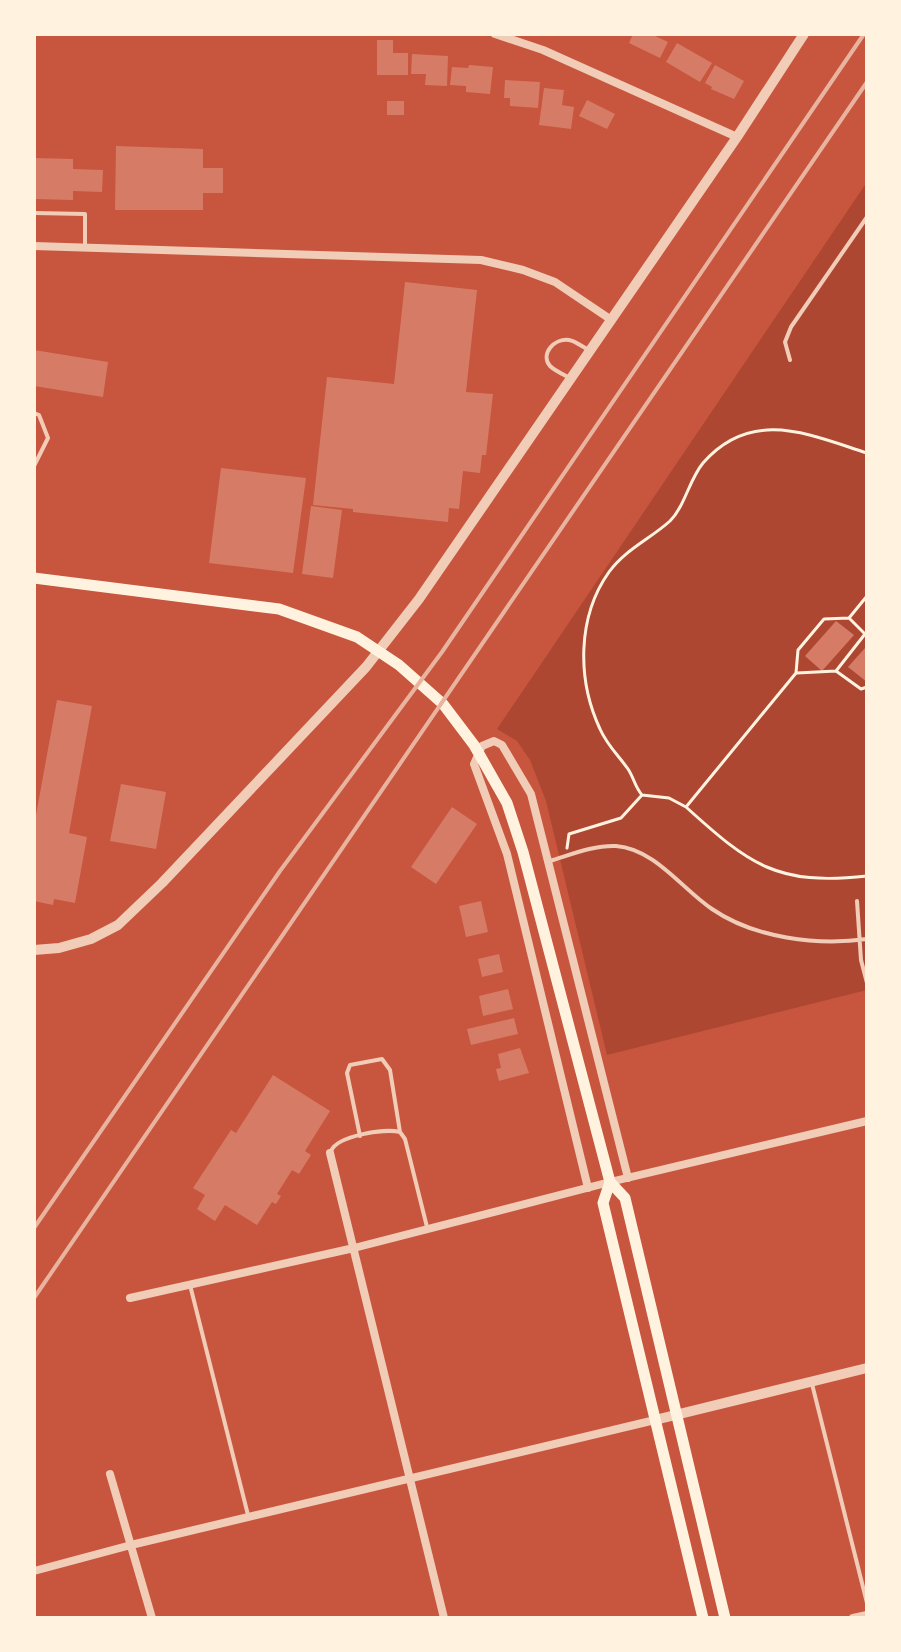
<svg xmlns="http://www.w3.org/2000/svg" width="901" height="1652" font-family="'Noto Sans',sans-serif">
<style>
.green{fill:#ae4732}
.building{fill:#d67c66}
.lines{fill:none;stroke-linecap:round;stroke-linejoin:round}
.path{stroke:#fff3e0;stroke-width:3}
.service{stroke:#f1ccb7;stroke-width:4}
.minor{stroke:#f1ccb7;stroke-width:8}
.tertiary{stroke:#f1ccb7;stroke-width:10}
.secondary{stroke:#fff3e0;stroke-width:11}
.rail{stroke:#e9b49f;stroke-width:4}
</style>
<rect width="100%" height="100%" fill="#c8553d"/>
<!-- green -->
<path class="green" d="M 867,182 L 867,990 L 607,1055 L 546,801 L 530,760 L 517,741 L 497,729 Z"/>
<!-- building -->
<path class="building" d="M 633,34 L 651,34 L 668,42 L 660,58 L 629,43 Z
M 377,40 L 393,40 L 393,53 L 408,53 L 408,75 L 377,75 Z
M 677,43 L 712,63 L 700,82 L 666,62 Z
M 412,54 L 448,56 L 447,86 L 425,85 L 426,74 L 411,74 Z
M 469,65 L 493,67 L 490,94 L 466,92 L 466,86 L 450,85 L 452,67 L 468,68 Z
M 715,65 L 744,81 L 734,99 L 711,89 L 712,87 L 705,83 Z
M 505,80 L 540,82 L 538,108 L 510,106 L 510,98 L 504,98 Z
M 544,88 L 564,90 L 562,105 L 574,107 L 571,129 L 539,125 Z
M 587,100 L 615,114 L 607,129 L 579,116 Z
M 387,101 L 404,101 L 404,115 L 387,115 Z
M 116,146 L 203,149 L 203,168 L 223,168 L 223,193 L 203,193 L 203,210 L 115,210 Z
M 34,158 L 73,159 L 73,169 L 103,170 L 102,192 L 73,191 L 73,200 L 34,199 Z
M 405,282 L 477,290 L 466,392 L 493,394 L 486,455 L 482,455 L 480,473 L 463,471 L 459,509 L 449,508 L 448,522 L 353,512 L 353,509 L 313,505 L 327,377 L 394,384 Z
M 34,350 L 108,362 L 103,397 L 34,386 Z
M 221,468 L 306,478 L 293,573 L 209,563 Z
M 311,506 L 342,510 L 333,578 L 302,574 Z
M 836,621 L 854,635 L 822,671 L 805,656 Z
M 865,648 L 867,650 L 867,682 L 848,667 Z
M 57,700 L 92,706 L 69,833 L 87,837 L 75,903 L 54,899 L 53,905 L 34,901 L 34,826 Z
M 121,784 L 166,792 L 156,849 L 110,841 Z
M 452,807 L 477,824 L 436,884 L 411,867 Z
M 481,901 L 488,932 L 466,937 L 459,906 Z
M 499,954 L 503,972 L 482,977 L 478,959 Z
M 508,989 L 513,1009 L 483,1016 L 479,996 Z
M 514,1018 L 518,1034 L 471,1045 L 467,1029 Z
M 520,1048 L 529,1073 L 499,1081 L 496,1069 L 501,1068 L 498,1054 Z
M 273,1075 L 330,1111 L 305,1151 L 311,1155 L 299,1174 L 292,1170 L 277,1194 L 281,1196 L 276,1204 L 272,1202 L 257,1225 L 225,1205 L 215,1221 L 197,1209 L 205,1195 L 193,1188 L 231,1130 L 236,1133 Z"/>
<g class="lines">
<!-- path -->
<path class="path" d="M 867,596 L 849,618 L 824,619 L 798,650 L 796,673 L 686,807 C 750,865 777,886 867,876
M 850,619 L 867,636
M 836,671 L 865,634
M 797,673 L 836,671 L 861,689 L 867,687
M 686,807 L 669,798 L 642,795 C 635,787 634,778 628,769 C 618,755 607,745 600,729 C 577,680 577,617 609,572 C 626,549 650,539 670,521 C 685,506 689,480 703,463 C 752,407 810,435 867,453
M 567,848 L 569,834 L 621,818 L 642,795"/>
<!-- service -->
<path class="service" d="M 34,213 L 85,214 L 85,247
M 790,360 L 785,342 L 791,327 L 867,217
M 568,377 C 562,374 554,370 550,366 C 540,354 554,338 569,340 C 575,341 581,346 587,349
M 34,413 L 39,415 L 48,438 L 34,466
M 550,861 C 570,855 594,845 616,846 C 655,849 682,889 712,909 C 754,938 817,946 867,939
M 857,901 L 861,960 L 867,983
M 360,1136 L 347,1073 L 350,1065 L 382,1059 L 390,1070 L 400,1132
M 331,1151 C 337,1136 384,1128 400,1132 L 405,1139 L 427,1227
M 190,1285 L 248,1515
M 812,1384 L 867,1603"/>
<!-- minor -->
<path class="minor" d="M 495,34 L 543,50 L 737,137
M 34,246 L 481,260 L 523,270 L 555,282 L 610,319
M 330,1153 L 444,1618
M 588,1188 L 507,854 L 474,764 L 482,746 L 494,741 L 502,745 L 531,794 L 628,1178
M 130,1298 L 354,1248 L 610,1182 L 867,1121
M 110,1474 L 152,1618
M 34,1571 L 131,1545 L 655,1420
M 853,1618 L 867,1615"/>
<!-- tertiary -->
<path class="tertiary" d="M 34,950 L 59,948 L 91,939 L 118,925 L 162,883 L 366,667 L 419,599 L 737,137 L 804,34
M 655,1420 L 867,1368"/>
<!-- secondary -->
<path class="secondary" d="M 34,578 L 279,609 L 357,637 L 399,665 L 443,704 L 474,745 L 507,803 L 523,852 L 610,1182 L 625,1198 L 725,1618
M 610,1182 L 603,1203 L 703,1618"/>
<!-- rail -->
<path class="rail" d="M 34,1228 L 280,871 L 442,652 L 864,34
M 34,1298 L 867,82"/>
</g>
<!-- border -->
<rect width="901" height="1652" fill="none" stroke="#fff3e0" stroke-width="72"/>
</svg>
